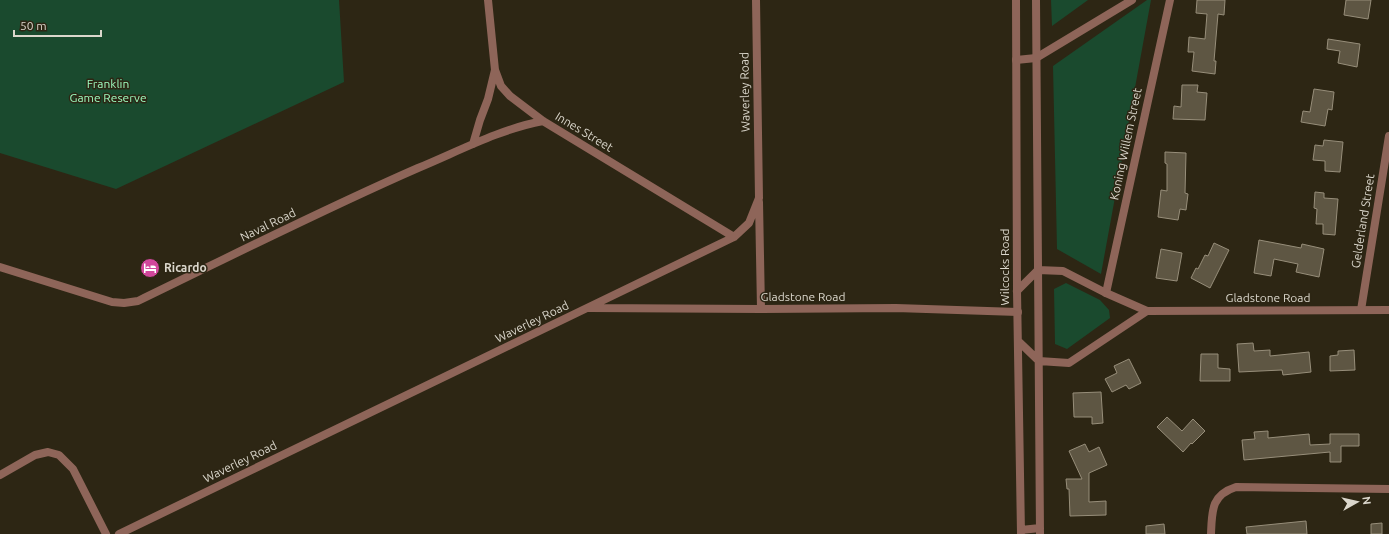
<svg xmlns="http://www.w3.org/2000/svg" width="1389" height="534" font-family="Ubuntu,sans-serif">
<style>
.green{fill:#1a4a2e}
.building{fill:#5e5643;stroke:#978e7a}
.lines{fill:none;stroke-linecap:round;stroke-linejoin:round}
.minor{stroke:#8e6559;stroke-width:8}
.tertiary{stroke:#8e6559;stroke-width:8}
.labels{text-anchor:middle;stroke-width:3;stroke-linejoin:round;paint-order:stroke}
.park-label{font-size:12px;fill:#9cfbbf;stroke:#2d2614}
.street-label{font-size:12px;fill:#dbd7cc;stroke:#2d2614}
.poi-label{font-size:12px;font-weight:bold;fill:#dbd7cc;stroke:#2d2614;text-anchor:start}
</style>
<rect width="100%" height="100%" fill="#2d2614"/>
<!-- green -->
<path class="green" d="M 0,0 L 339,0 L 344,82 L 116,189 L 0,153 Z
M 1051,0 L 1088,0 L 1052,26 Z
M 1147,0 L 1151,0 L 1101,274 L 1057,249 L 1053,66 Z
M 1066,283 L 1100,300 L 1109,310 L 1110,318 L 1067,349 L 1055,344 L 1054,289 Z"/>
<!-- building -->
<path class="building" d="M 1197,0 L 1225,0 L 1224,15 L 1218,14 L 1214,61 L 1216,61 L 1215,74 L 1192,71 L 1194,52 L 1188,52 L 1189,37 L 1205,39 L 1207,14 L 1196,13 Z
M 1346,0 L 1371,0 L 1368,19 L 1344,15 Z
M 1328,39 L 1360,44 L 1357,67 L 1338,63 L 1340,51 L 1327,49 Z
M 1182,85 L 1198,85 L 1197,92 L 1207,93 L 1205,120 L 1173,119 L 1174,106 L 1181,107 Z
M 1314,89 L 1334,92 L 1332,110 L 1328,109 L 1325,126 L 1301,122 L 1303,111 L 1310,112 Z
M 1324,140 L 1343,142 L 1340,172 L 1325,171 L 1325,161 L 1313,160 L 1315,145 L 1323,146 Z
M 1165,152 L 1186,153 L 1185,193 L 1188,194 L 1186,210 L 1180,209 L 1178,220 L 1158,217 L 1161,190 L 1167,191 L 1167,164 L 1165,163 Z
M 1315,192 L 1324,193 L 1324,198 L 1338,199 L 1335,235 L 1323,234 L 1323,224 L 1316,224 L 1317,209 L 1314,208 Z
M 1259,240 L 1301,248 L 1302,244 L 1324,249 L 1319,277 L 1296,272 L 1298,264 L 1274,259 L 1271,276 L 1254,273 Z
M 1214,243 L 1229,250 L 1210,288 L 1191,278 L 1196,268 L 1198,269 L 1205,255 L 1208,256 Z
M 1161,249 L 1182,253 L 1177,281 L 1156,278 Z
M 1253,343 L 1254,351 L 1270,350 L 1270,356 L 1309,352 L 1311,372 L 1283,375 L 1282,370 L 1239,372 L 1237,344 Z
M 1354,350 L 1355,370 L 1330,371 L 1330,356 L 1338,355 L 1338,351 Z
M 1201,354 L 1218,354 L 1218,368 L 1230,369 L 1230,381 L 1200,381 Z
M 1129,359 L 1141,383 L 1129,389 L 1126,385 L 1112,392 L 1105,379 L 1117,373 L 1114,366 Z
M 1101,392 L 1103,423 L 1092,424 L 1092,417 L 1074,417 L 1073,393 Z
M 1167,417 L 1182,431 L 1193,419 L 1205,431 L 1192,444 L 1191,443 L 1183,452 L 1157,427 Z
M 1268,431 L 1268,438 L 1309,434 L 1310,445 L 1330,444 L 1330,434 L 1359,434 L 1359,446 L 1341,446 L 1341,462 L 1330,462 L 1330,452 L 1244,460 L 1242,440 L 1255,439 L 1254,432 Z
M 1085,444 L 1089,452 L 1099,447 L 1107,465 L 1089,473 L 1089,502 L 1106,501 L 1106,515 L 1070,516 L 1069,489 L 1067,489 L 1066,479 L 1082,479 L 1069,451 Z
M 1306,521 L 1307,534 L 1247,534 L 1246,527 Z
M 1382,523 L 1382,534 L 1371,534 L 1371,524 Z
M 1164,524 L 1165,534 L 1146,534 L 1146,526 Z"/>
<g class="lines">
<!-- minor -->
<path class="minor" d="M 488,0 L 495,70 L 501,86 L 510,96 L 543,121 L 734,237
M 1016,60 L 1036,58 L 1132,0
M 473,144 L 480,120 L 488,99 L 495,70
M 759,202 L 761,309
M 0,267 L 112,302 L 124,303 L 138,301 C 231,256 324,209 418,168 C 459,151 500,129 543,121
M 1106,293 L 1170,0
M 590,308 L 761,309 L 896,308 L 1018,312
M 1361,310 L 1389,136
M 0,475 L 35,455 L 48,452 L 59,455 L 73,469 L 106,534
M 119,534 L 734,237 L 749,223 L 759,198 L 756,0
M 1211,534 C 1212,511 1211,495 1236,487 L 1389,489"/>
<!-- tertiary -->
<path class="tertiary" d="M 1016,0 L 1017,291 L 1021,534
M 1036,0 L 1040,534
M 1017,291 L 1038,270 L 1063,271 L 1106,293 L 1147,311 L 1389,310
M 1018,341 L 1039,361 L 1069,363 L 1147,311
M 1021,530 L 1040,528"/>
</g>
<!-- icons -->
<defs>
<symbol id="hotel-disc" viewBox="-11 -11 22 22"><circle r="9.5" fill="#d1479c" stroke="#2d2614"/><path d="M-6-4.5h1.5V1H6V5H4.5V3h-9V5H-6ZM-4 0a1.8 1.8 0 1 1 3.6 0ZM.5 0V-2.5h3Q6-2.5 6 0Z" fill="#fff"/></symbol>
</defs>
<g fill-rule="evenodd">
<use href="#hotel-disc" x="139" y="257" width="22" height="22"/>
</g>
<g class="labels">
<!-- park labels -->
<g class="park-label">
<text x="108" y="88">Franklin<tspan x="108" dy="14">Game Reserve</tspan></text>
</g>
<!-- street labels -->
<g class="street-label">
<text transform="translate(745 92) rotate(-91)" y="4">Waverley Road</text>
<text transform="translate(584 132) rotate(31)" y="4">Innes Street</text>
<text transform="translate(1126 144) rotate(-78)" y="4">Koning Willem Street</text>
<text transform="translate(1363 221) rotate(-81)" y="4">Gelderland Street</text>
<text transform="translate(268 225) rotate(-26)" y="4">Naval Road</text>
<text transform="translate(1005 267) rotate(-90)" y="4">Wilcocks Road</text>
<text x="803" y="301">Gladstone Road</text>
<text x="1268" y="302">Gladstone Road</text>
<text transform="translate(532 322) rotate(-26)" y="4">Waverley Road</text>
<text transform="translate(240 462) rotate(-26)" y="4">Waverley Road</text>
</g>
<!-- poi labels -->
<g class="poi-label">
<text x="164" y="272">Ricardo</text>
</g>
</g>
<!-- north arrow -->
<g transform="translate(1357 502) rotate(82)" stroke="#2d2614" stroke-width="3" paint-order="stroke">
<path d="M0-3L7 15L0 10L-7 15Z" fill="#dbd7cc"/>
<text y="-6" font-size="11" font-weight="bold" text-anchor="middle" fill="#dbd7cc">N</text>
</g>
<!-- scale -->
<path d="M14 30v6h87v-6" fill="none" stroke="#dbd7cc" stroke-width="2"/>
<text x="20" y="30" font-size="12" fill="#dbd7cc" stroke="#2d2614" stroke-width="3" paint-order="stroke">50 m</text>
</svg>
